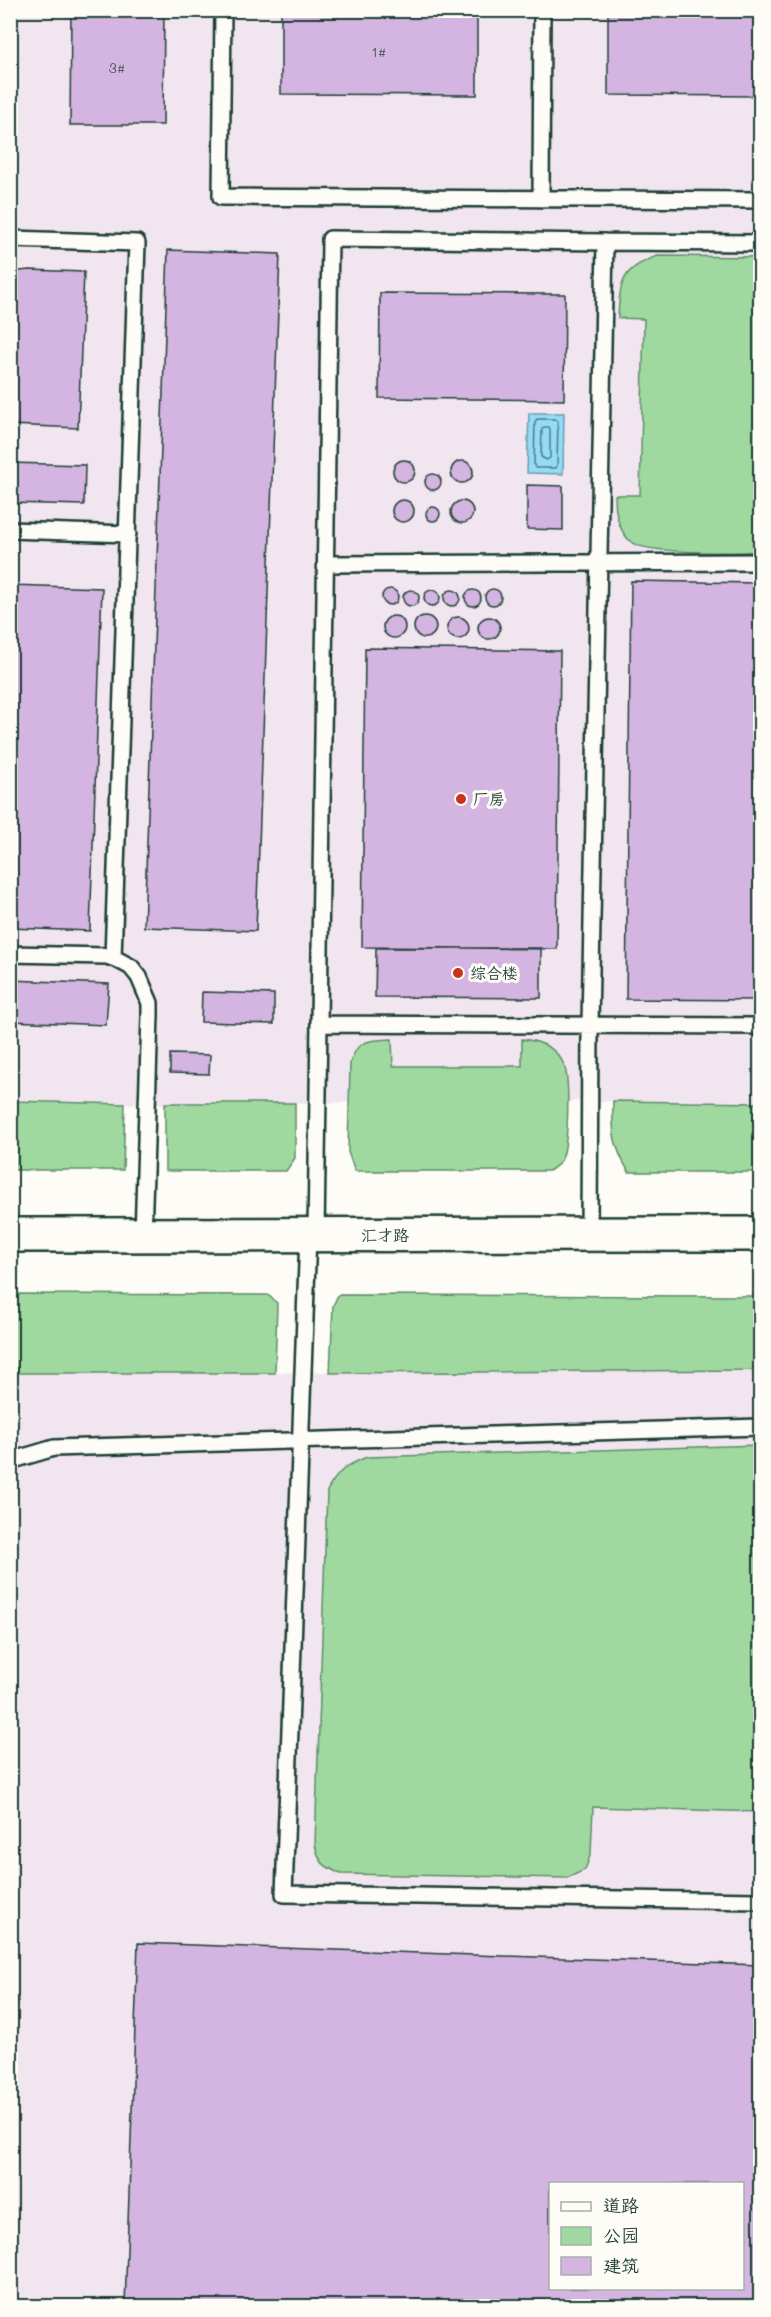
<svg xmlns="http://www.w3.org/2000/svg" width="771" height="2317" font-family="Mali,'LXGW WenKai TC',sans-serif">
<style>
.built{fill:#f1e6f0;fill-rule:evenodd}
.green{fill:#9fd99f;stroke:#5f8b6a;stroke-width:1.5}
.water{fill:#95dbf7;stroke:#669ca9;stroke-width:1.5}
.lines{fill:none;stroke-linecap:round;stroke-linejoin:round}
.shore{stroke:#4e7c82;stroke-width:1.5}
.building{fill:#d4b4e0;stroke:#1f3d34;stroke-width:1.5;fill-rule:evenodd}
.lane-casing{stroke:#1f3d34;stroke-width:20}
.secondary-casing{stroke:#1f3d34;stroke-width:38}
.lane{stroke:#fdfcf7;stroke-width:15}
.secondary{stroke:#fdfcf7;stroke-width:33}
.poi-dot{fill:#c8321e;stroke:#fdfcf7;stroke-width:2}
.labels{text-anchor:middle;stroke-width:6;stroke-linejoin:round;paint-order:stroke}
.number-label{font-size:14px;fill:#4c5b5f}
.poi-label{font-size:16px;fill:#1f3d34;stroke:#fdfcf7;text-anchor:start}
.street-label{font-size:16px;fill:#1f3d34;stroke:#fdfcf7}
</style>
<rect width="100%" height="100%" fill="#fdfcf7"/>
<filter id="ink" filterUnits="userSpaceOnUse"><feTurbulence type="fractalNoise" baseFrequency=".0167" numOctaves="2"/><feDisplacementMap in="SourceGraphic" scale="12" xChannelSelector="R" yChannelSelector="G"/><feConvolveMatrix kernelMatrix="1 2 1 2 8 2 1 2 1" color-interpolation-filters="sRGB"/></filter>
<g filter="url(#ink)">
<!-- built -->
<path class="built" d="M 11,11 L 760,11 L 760,1103 L 613,1101 L 125,1104 L 11,1101 Z
M 760,1370 L 760,2306 L 11,2306 L 10,1373 ZM 550,2184 L 742,2184 L 742,2288 L 550,2288 Z"/>
<!-- green -->
<path class="green" d="M 658,256 L 760,257 L 760,551 C 738,553 645,554 631,542 C 617,530 615,511 615,495 L 640,495 L 644,319 L 618,318 C 620,282 621,268 658,256 Z
M 392,1039 L 393,1066 L 522,1066 L 522,1039 C 540,1041 557,1047 564,1065 C 570,1079 569,1151 560,1162 C 557,1166 552,1169 549,1171 L 355,1171 L 348,1152 L 350,1064 C 356,1039 370,1040 392,1039 Z
M 11,1101 L 125,1104 L 123,1170 L 11,1170 Z
M 613,1101 L 760,1103 L 760,1172 L 629,1172 C 613,1146 612,1131 613,1101 Z
M 165,1103 L 295,1103 L 295,1158 L 286,1171 L 165,1171 Z
M 11,1294 L 268,1295 L 277,1303 L 275,1373 L 11,1373 Z
M 338,1295 L 760,1296 L 760,1370 L 330,1373 L 333,1306 Z
M 760,1445 L 760,1812 L 593,1807 L 591,1853 L 585,1870 L 567,1878 L 341,1874 C 323,1866 319,1863 315,1844 L 327,1491 C 338,1471 346,1465 367,1457 Z"/>
<!-- water -->
<path class="water" d="M 529,413 L 564,413 L 563,474 L 527,473 Z"/>
<g class="lines">
<!-- shore -->
<path class="shore" d="M 537,419 L 555,419 L 558,421 L 557,465 L 556,468 L 536,468 L 534,466 L 535,422 Z
M 544,427 L 549,427 L 550,429 L 550,458 L 547,460 L 541,457 L 542,429 Z"/>
</g>
<!-- building -->
<path class="building" d="M 71,10 L 164,10 L 163,125 L 70,125 Z
M 281,10 L 477,10 L 477,95 L 281,94 Z
M 608,10 L 760,10 L 760,96 L 608,95 Z
M 168,250 L 280,254 L 256,931 L 144,927 Z
M 29,270 L 84,272 L 78,428 L 10,425 L 12,285 L 14,276 L 20,271 Z
M 380,293 L 565,294 L 564,400 L 379,398 Z
M393 471a11 11 0 1 1 22 0a11 11 0 1 1-22 0Z
M451 472a11 11 0 1 1 22 0a11 11 0 1 1-22 0Z
M 10,463 L 85,465 L 84,505 L 10,503 Z
M425 482a8 8 0 1 1 16 0a8 8 0 1 1-16 0Z
M 527,485 L 563,486 L 563,530 L 527,529 Z
M392 511a11 11 0 1 1 22 0a11 11 0 1 1-22 0Z
M451 512a11 11 0 1 1 22 0a11 11 0 1 1-22 0Z
M426 514a7 7 0 1 1 14 0a7 7 0 1 1-14 0Z
M 631,581 L 760,583 L 760,1000 L 626,999 Z
M 10,585 L 102,588 L 90,931 L 10,928 Z
M485 597a8 8 0 1 1 16 0a8 8 0 1 1-16 0Z
M382 597a8 8 0 1 1 16 0a8 8 0 1 1-16 0Z
M424 598a8 8 0 1 1 16 0a8 8 0 1 1-16 0Z
M465 598a8 8 0 1 1 16 0a8 8 0 1 1-16 0Z
M403 598a8 8 0 1 1 16 0a8 8 0 1 1-16 0Z
M444 598a8 8 0 1 1 16 0a8 8 0 1 1-16 0Z
M414 627a11 11 0 1 1 22 0a11 11 0 1 1-22 0Z
M383 627a11 11 0 1 1 22 0a11 11 0 1 1-22 0Z
M478 628a11 11 0 1 1 22 0a11 11 0 1 1-22 0Z
M447 628a11 11 0 1 1 22 0a11 11 0 1 1-22 0Z
M 365,648 L 560,651 L 557,949 L 362,947 Z
M 376,948 L 541,948 L 541,998 L 375,997 Z
M 10,980 L 109,984 L 106,1025 L 10,1021 Z
M 202,992 L 274,994 L 274,1024 L 201,1022 Z
M 170,1054 L 210,1055 L 209,1074 L 170,1073 Z
M 138,1943 L 760,1965 L 760,2306 L 125,2306 ZM 550,2184 L 742,2184 L 742,2288 L 550,2288 Z"/>
<g class="lines">
<defs>
<path id="lane" d="M 223,10 L 221,197 L 760,200
M 541,199 L 542,10
M 10,239 L 137,243 L 113,958
M 605,242 L 760,243
M 10,530 L 128,534
M 326,564 L 760,562
M 10,954 L 107,956 L 118,960 L 131,967 L 139,977 L 150,1003 L 150,1015 L 143,1235
M 319,1024 L 760,1026
M 308,1235 L 284,1894 L 760,1901
M 316,1235 L 330,239 L 605,242 L 590,1025 L 589,1235
M 10,1461 L 54,1448 L 760,1427"/>
<path id="secondary" d="M 10,1235 L 760,1234"/>
</defs>
<!-- lane casing -->
<use href="#lane" class="lane-casing"/>
<!-- secondary casing -->
<use href="#secondary" class="secondary-casing"/>
<!-- lane -->
<use href="#lane" class="lane"/>
<!-- secondary -->
<use href="#secondary" class="secondary"/>
</g>
</g>
<!-- markers -->
<g class="poi-dot">
<circle cx="461" cy="799" r="6"/>
<circle cx="458" cy="973" r="6"/>
</g>
<g class="labels">
<!-- number labels -->
<g class="number-label">
<text x="379" y="57">1#</text>
<text x="117" y="73">3#</text>
</g>
<!-- poi labels -->
<g class="poi-label">
<text x="473" y="805">厂房</text>
<text x="470" y="979">综合楼</text>
</g>
<!-- street labels -->
<g class="street-label">
<text x="385" y="1241">汇才路</text>
</g>
</g>
<!-- margin -->
<rect width="771" height="2317" fill="none" stroke="#fdfcf7" stroke-width="36"/>
<rect x="18" y="18" width="735" height="2281" fill="none" stroke="#1f3d34" stroke-width="2" filter="url(#ink)"/>
<!-- legend -->
<rect x="549" y="2182" width="195" height="108" fill="#fdfcf7" stroke="#a4b0a9" stroke-width="1.5"/>
<rect x="561" y="2202" width="30" height="9" fill="#fdfcf7" stroke="#a4b0a9" stroke-width="1.5"/>
<text x="603" y="2212" font-size="18" fill="#1f3d34">道路</text>
<rect x="561" y="2227" width="30" height="18" fill="#9fd99f" stroke="#a4b0a9" stroke-width="1.5"/>
<text x="603" y="2242" font-size="18" fill="#1f3d34">公园</text>
<rect x="561" y="2257" width="30" height="18" fill="#d4b4e0" stroke="#a4b0a9" stroke-width="1.5"/>
<text x="603" y="2272" font-size="18" fill="#1f3d34">建筑</text>
</svg>
